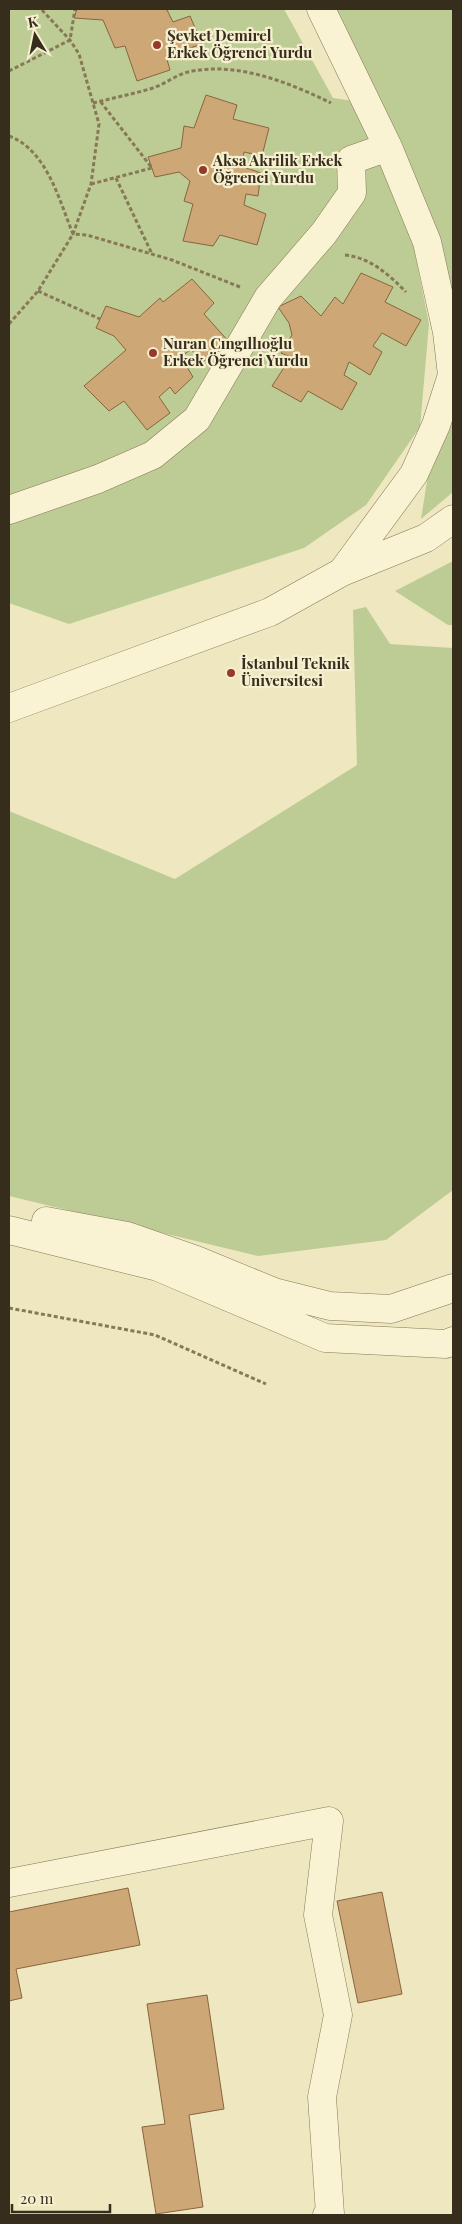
<svg xmlns="http://www.w3.org/2000/svg" width="462" height="2224" font-family="'Playfair Display',serif">
<style>
.green{fill:#bdcc94}
.building{fill:#cda776;stroke:#87663e}
.lines{fill:none;stroke-linecap:round;stroke-linejoin:round}
.minor-casing{stroke:#877858;stroke-width:29}
.path{stroke:#877858;stroke-width:3;stroke-dasharray:4 2.5;stroke-linecap:butt}
.minor{stroke:#f9f3d4;stroke-width:28}
.poi-dot{fill:#973828;stroke:#f6f0d0;stroke-width:2}
.labels{text-anchor:middle;stroke-width:4.5;stroke-linejoin:round;paint-order:stroke}
.poi-label{font-size:15px;font-weight:bold;fill:#372d1d;stroke:#f6f0d0;text-anchor:start}
</style>
<rect width="100%" height="100%" fill="#eee7c0"/>
<!-- green -->
<path class="green" d="M 9,9 L 284,9 L 333,98 L 354,101 L 408,218 L 429,324 L 420,427 L 366,505 L 304,548 L 69,624 L 9,603 Z
M 336,9 L 453,9 L 453,492 L 421,519 L 436,425 L 452,375 L 399,174 Z
M 453,561 L 453,625 L 448,625 L 395,591 Z
M 366,607 L 390,644 L 453,648 L 453,1190 L 386,1240 L 258,1256 L 9,1196 L 9,811 L 175,879 L 357,765 L 353,610 Z"/>
<!-- building -->
<path class="building" d="M 77,9 L 171,9 L 167,10 L 173,22 L 190,16 L 202,44 L 166,56 L 170,70 L 137,81 L 125,46 L 115,48 L 103,20 L 74,18 Z
M 206,95 L 237,105 L 233,119 L 269,128 L 262,156 L 244,152 L 241,166 L 261,173 L 258,196 L 246,194 L 244,205 L 266,214 L 257,245 L 220,235 L 213,246 L 183,241 L 193,204 L 184,201 L 190,181 L 179,172 L 155,177 L 148,157 L 181,148 L 184,126 L 194,128 Z
M 361,273 L 393,287 L 385,302 L 421,320 L 406,346 L 382,333 L 373,346 L 382,352 L 370,375 L 349,362 L 344,375 L 357,383 L 342,410 L 308,391 L 301,402 L 272,386 L 291,357 L 281,353 L 292,335 L 289,323 L 278,307 L 301,296 L 321,316 L 335,297 L 343,304 Z
M 192,279 L 214,303 L 204,314 L 230,343 L 201,363 L 191,349 L 181,357 L 193,377 L 175,394 L 170,387 L 159,397 L 170,413 L 147,430 L 124,401 L 109,411 L 84,386 L 126,350 L 114,336 L 96,328 L 106,306 L 139,317 L 160,298 L 163,302 Z
M 128,1888 L 140,1945 L 16,1969 L 22,1998 L 9,2001 L 9,1912 Z
M 382,1892 L 402,1994 L 358,2003 L 337,1901 Z
M 207,1995 L 224,2109 L 189,2115 L 203,2207 L 156,2214 L 142,2127 L 165,2124 L 147,2004 Z"/>
<g class="lines">
<defs>
<path id="minor" d="M 321,9 L 388,147
M 9,510 L 98,479 L 153,455 L 197,419 L 268,298 L 324,233 L 352,193 L 351,160 L 388,147 L 427,242 L 447,332 L 452,375 L 436,425 L 414,474 L 342,572
M 9,708 L 270,612 L 342,572 L 426,538 L 453,519
M 46,1221 L 127,1236 L 196,1260 L 274,1292 L 330,1306 L 391,1309 L 453,1288
M 9,1230 L 158,1267 L 325,1338 L 446,1344 L 453,1341
M 9,1883 L 329,1821 L 318,1915 L 338,2015 L 322,2097 L 330,2214 L 327,2215"/>
</defs>
<!-- minor casing -->
<use href="#minor" class="minor-casing"/>
<!-- path -->
<path class="path" d="M 9,71 L 70,40 L 75,9
M 93,103 C 113,98 133,94 153,88 C 165,84 176,75 188,72 C 236,61 288,82 331,103
M 9,136 C 47,150 59,200 73,234 L 87,235 L 172,260 L 240,287
M 116,178 L 152,254
M 91,184 L 152,168 L 100,101
M 345,255 C 371,258 388,274 406,292
M 38,291 L 100,319
M 9,324 L 38,291 L 73,234 L 91,184 L 99,124 L 79,54 L 70,40 L 41,9
M 9,1308 L 155,1335 L 266,1384"/>
<!-- minor -->
<use href="#minor" class="minor"/>
</g>
<!-- markers -->
<g class="poi-dot">
<circle cx="157" cy="45" r="5"/>
<circle cx="203" cy="170" r="5"/>
<circle cx="153" cy="353" r="5"/>
<circle cx="231" cy="673" r="5"/>
</g>
<g class="labels">
<!-- poi labels -->
<g class="poi-label">
<text x="167" y="41">Şevket Demirel<tspan x="167" dy="17">Erkek Öğrenci Yurdu</tspan></text>
<text x="213" y="166">Aksa Akrilik Erkek<tspan x="213" dy="17">Öğrenci Yurdu</tspan></text>
<text x="163" y="349">Nuran Cıngıllıoğlu<tspan x="163" dy="17">Erkek Öğrenci Yurdu</tspan></text>
<text x="241" y="669">İstanbul Teknik<tspan x="241" dy="17">Üniversitesi</tspan></text>
</g>
</g>
<!-- border -->
<rect width="462" height="2224" fill="none" stroke="#372d1d" stroke-width="20"/>
<!-- north arrow -->
<g transform="translate(35 35) rotate(350)" stroke="#f6f0d0" stroke-width="4" paint-order="stroke">
<path d="M0-4L9 19L0 12L-9 19Z" fill="#372d1d"/>
<text y="-8" font-size="14" font-weight="bold" text-anchor="middle" fill="#372d1d">K</text>
</g>
<!-- scale -->
<path d="M12 2204v8h98v-8" fill="none" stroke="#372d1d" stroke-width="2.5"/>
<text x="20" y="2204" font-size="15" fill="#372d1d" stroke="#f6f0d0" stroke-width="4" paint-order="stroke">20 m</text>
</svg>
